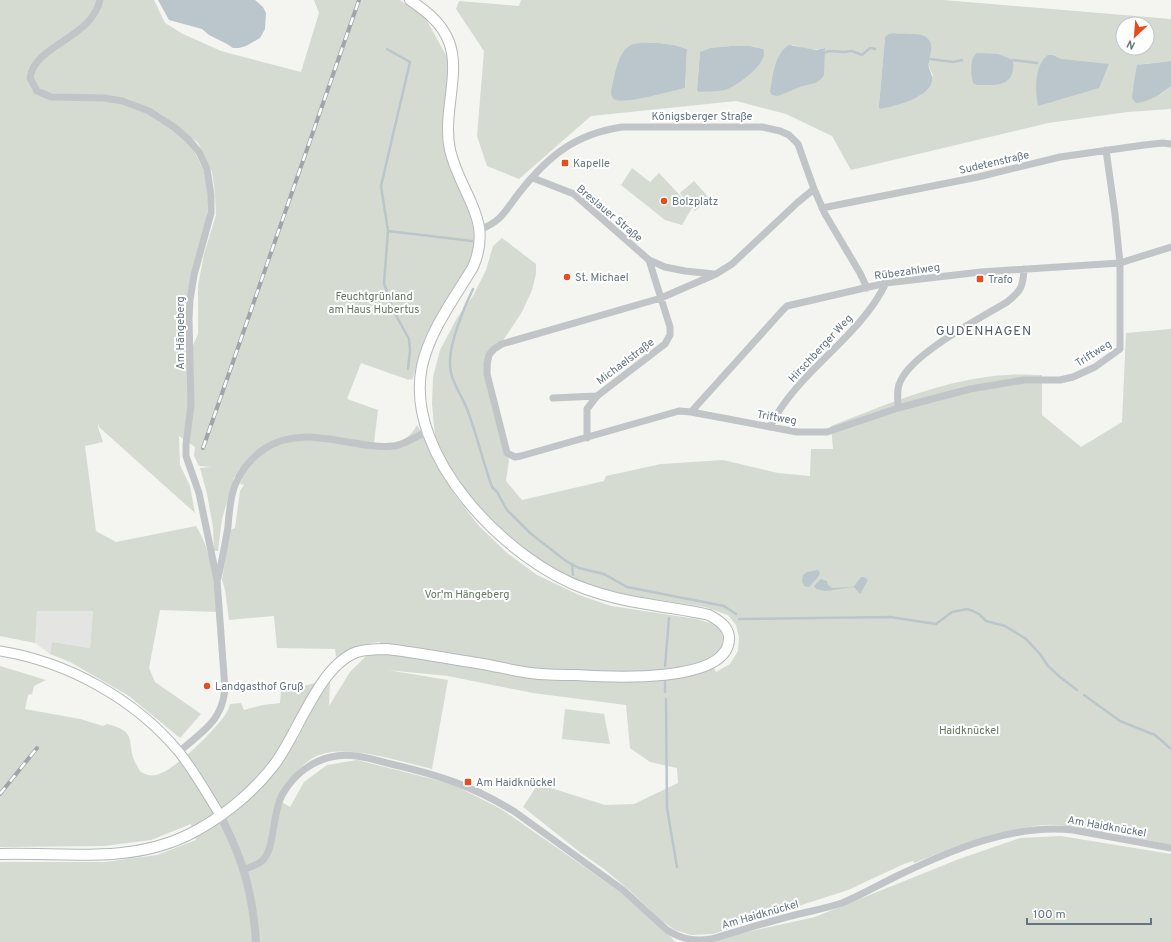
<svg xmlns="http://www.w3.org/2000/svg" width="1171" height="942" font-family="Overpass,sans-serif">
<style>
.built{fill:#e4e5e3}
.green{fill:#d5dbd1;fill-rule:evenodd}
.water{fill:#bac6cb}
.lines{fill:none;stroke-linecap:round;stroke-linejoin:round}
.stream{stroke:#bac6cb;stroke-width:2.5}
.secondary-casing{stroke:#b1b7bb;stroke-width:11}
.primary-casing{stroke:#b4b8bc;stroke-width:12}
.minor{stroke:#c1c5c8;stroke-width:7}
.tertiary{stroke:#c1c5c8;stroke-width:8}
.secondary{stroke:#fff;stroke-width:9}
.primary{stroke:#fff;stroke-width:10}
.rail-casing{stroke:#9fa6ab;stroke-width:4}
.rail{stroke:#fff;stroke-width:2.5;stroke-dasharray:8;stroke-linecap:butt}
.poi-dot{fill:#e54c1e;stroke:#fff;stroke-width:1.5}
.labels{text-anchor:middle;stroke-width:4;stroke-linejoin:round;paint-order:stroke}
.street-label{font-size:11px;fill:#627481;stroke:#fff}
.poi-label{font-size:11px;fill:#627481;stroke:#fff;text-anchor:start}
.park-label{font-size:11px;fill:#667861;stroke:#fff}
.quarter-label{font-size:13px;letter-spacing:1px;fill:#505d66;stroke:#fff}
</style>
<rect width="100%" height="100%" fill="#f4f4f0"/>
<!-- built -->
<path class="built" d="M 37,610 L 93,611 L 90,648 L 52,642 L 50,654 L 35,643 Z"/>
<!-- green -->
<path class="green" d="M 0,0 L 154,0 L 165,23 L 183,34 L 221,51 L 301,72 L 319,13 L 314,0 L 400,0 L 425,17 L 447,57 L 449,125 L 461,187 L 474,230 L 475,245 L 472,259 L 424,345 L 412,380 L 410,379 L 409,380 L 361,363 L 347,399 L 378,410 L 374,443 C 393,443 407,444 417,425 L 428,442 L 440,471 L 457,498 L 479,526 L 507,553 L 537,575 L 579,595 L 611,606 L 697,619 L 713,624 L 721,631 L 724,642 L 721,649 L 709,659 L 716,672 L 730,664 L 738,651 L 739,637 L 736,625 L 728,615 L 705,607 L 622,594 L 586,584 L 557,571 L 521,548 L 483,511 L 450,470 L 435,437 L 432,404 L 433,377 L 440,350 L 457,318 L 473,296 L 486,270 L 493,246 L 502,238 L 536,264 L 536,274 L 532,290 L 522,312 L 492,357 L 490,373 L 505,444 L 509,460 L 506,481 L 522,500 L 604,481 L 606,476 L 661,464 L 723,460 L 778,473 L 810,476 L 811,449 L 833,449 L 831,426 C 888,404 946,378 1008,375 C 1019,374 1031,375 1042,375 L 1042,415 L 1081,447 L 1122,422 L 1126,333 L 1171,329 L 1171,845 L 1115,833 L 1071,828 C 1040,814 946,850 914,863 L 913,861 L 904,864 L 848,890 L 713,934 L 691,935 L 675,930 L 661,920 L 629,890 L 604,869 L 581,853 L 523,807 L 538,784 L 605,805 L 634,804 L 678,783 L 677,768 L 650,762 L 630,748 L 626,705 L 533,693 L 448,676 L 387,670 L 448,680 L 432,769 C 401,762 341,741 313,758 C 298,767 285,784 277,799 L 290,807 L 304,782 L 327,765 L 357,760 L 452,784 L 501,809 L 606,882 L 635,903 L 667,932 L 675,942 L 0,942 L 0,862 L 105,862 L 157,855 L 196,840 L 191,824 L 151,840 L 104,846 L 0,847 L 0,666 L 46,680 L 34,686 L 32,694 L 28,695 L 25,709 L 80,719 L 103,726 L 107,724 C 140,732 125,743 136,764 C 138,767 139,770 141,772 C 146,775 151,776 156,775 C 173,772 215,730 225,715 C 227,712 229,708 230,704 L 241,703 L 244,710 L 263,705 L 280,703 L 281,692 L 315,683 L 289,728 L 297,740 L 315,703 L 330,681 L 329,706 L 350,672 L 366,656 L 380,654 L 380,642 C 362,644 352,648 336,657 L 335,649 L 277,648 L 274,616 L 229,620 L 225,590 L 222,580 L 230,530 L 235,528 L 240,491 L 244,485 L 240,484 L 242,479 L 234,477 L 222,519 L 218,551 L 214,551 L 213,527 L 207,494 L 200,468 L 212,467 L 199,466 L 194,456 L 195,447 L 179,436 L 180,465 L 190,486 L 195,513 L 99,427 L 99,423 L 98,427 L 103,442 L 85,446 L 96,531 L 116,542 L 196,526 C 212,552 215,582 218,612 L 160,610 L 149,668 L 155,682 L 201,714 L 180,738 L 129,696 L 70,662 L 50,654 L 52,642 L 90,648 L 93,611 L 37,611 L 35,643 L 0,636 ZM 126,98 L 159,113 L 198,143 L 212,172 L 215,194 L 216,215 L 204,254 L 198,286 L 198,334 L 188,357 L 185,310 L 191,276 L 206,225 L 208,198 L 207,177 L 192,147 L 170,126 L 128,103 L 120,102 Z
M 521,0 L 943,0 L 1171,19 L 1171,61 L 1144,64 L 1161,94 L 1171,86 L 1171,109 L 1128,112 L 1048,123 L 851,170 L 832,136 L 786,114 L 736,101 L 591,116 L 519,179 L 487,166 L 477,136 L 484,51 L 456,9 L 459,1 L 519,6 ZM 1123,24 L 1147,24 L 1147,48 L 1123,48 ZM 892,33 L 899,35 L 914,34 L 930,59 C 927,65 930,70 933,75 L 921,95 L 894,106 L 881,109 L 880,108 L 879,105 L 885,37 L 888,34 ZM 659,43 L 674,45 L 687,49 L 685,88 L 623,101 L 633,44 ZM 793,45 C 804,49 813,51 824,48 L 816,83 L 800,87 L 774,69 L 780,54 ZM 731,46 L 750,46 L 763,49 L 697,90 L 700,52 L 710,48 Z
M 632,168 L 650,182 L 659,173 L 692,208 L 682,225 L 665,220 L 621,185 Z
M 694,181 L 710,199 L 695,211 L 680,193 Z
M 565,709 L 604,714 L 610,744 L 562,739 Z
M 1061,836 L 1171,854 L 1171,942 L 712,942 L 747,932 L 815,917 L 959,859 L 1020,838 Z"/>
<!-- water -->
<path class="water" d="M 158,0 L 255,0 L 263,7 L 266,13 L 265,29 L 260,38 L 246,46 L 239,48 L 233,48 L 227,44 L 209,35 L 202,29 L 169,20 Z
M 892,33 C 901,35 919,32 926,37 C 935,44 930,53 929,62 C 927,69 933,73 932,80 C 931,97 896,106 881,109 L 879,108 L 879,105 L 885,37 L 888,34 Z
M 659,43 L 674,45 L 687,49 L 685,88 C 672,91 625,104 616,100 C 612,99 612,96 611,92 C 614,79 618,47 634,44 C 642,42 651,43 659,43 Z
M 789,45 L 816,50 L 825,48 L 824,75 L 821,79 L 816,83 L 800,87 L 778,96 L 772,95 L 770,92 C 773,76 774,54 789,45 Z
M 731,46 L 750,46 L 763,49 C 770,62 739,84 728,89 C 720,92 708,91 699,92 L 697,90 L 700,52 L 710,48 Z
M 977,53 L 998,54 L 1013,60 C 1016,88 996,85 976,85 L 973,83 C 971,74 969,59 977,53 Z
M 1048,55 L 1053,55 L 1061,59 L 1109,64 L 1099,88 L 1038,106 C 1035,91 1034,65 1048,55 Z
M 1171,61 L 1171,86 C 1161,94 1149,102 1136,103 L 1132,98 L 1134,82 L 1137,65 Z
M 818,570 L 820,573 L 818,577 L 809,587 L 804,586 L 802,581 L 803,575 L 807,572 Z
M 861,577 L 864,577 L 868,580 L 860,594 L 854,587 L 825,591 L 816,589 L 814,586 L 821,579 L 827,581 L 828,585 L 832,588 L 852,587 L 854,586 Z"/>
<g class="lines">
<!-- stream -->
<path class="stream" d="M 387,49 L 410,62 L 381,186 L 388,231 L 384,283 L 393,310 L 409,339 L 410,350 L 408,369
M 824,53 L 829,51 L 844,52 L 852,51 L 862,55 L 870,48 L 875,49
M 930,59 L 953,62 L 962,60
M 1013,60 L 1037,63
M 388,231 L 472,241
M 473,289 C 464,307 449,344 450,364 C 450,380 461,394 467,409 C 477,435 483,462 492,487 L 497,492 L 507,510 L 530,533 L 566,561 L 579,568 L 604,574 L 627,587 L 724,606 L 736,614
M 572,564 L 573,575
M 739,619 L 890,617 L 936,624 L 952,612 L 967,609 L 973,611 L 979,614 L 986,621 L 1005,626 L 1026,639 L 1040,654 L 1048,666 L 1060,677 L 1077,690
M 665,666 L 669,618
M 665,681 L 665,692
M 1084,695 L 1120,721 L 1155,735 L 1171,749
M 666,699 L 667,808 L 677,867"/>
<defs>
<path id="secondary" d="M 0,651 C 68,662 135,699 179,752 C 195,772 207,794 220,815"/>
<path id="primary" d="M 0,854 C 63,852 129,864 188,835 C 220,819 252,794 274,765 C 298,734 319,665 357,652 C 367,649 377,649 387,649 C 419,653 451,659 483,664 C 499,667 515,671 531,673 C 546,675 561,675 576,675 C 606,677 731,685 729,637 C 728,626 718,620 709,615 C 689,610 668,608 647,604 C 626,601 606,596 586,589 C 508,562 403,456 422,366 C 430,330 454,299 473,267 C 494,219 460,194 450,150 C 442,115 461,73 449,42 C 442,23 426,11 410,0"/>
</defs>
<!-- secondary casing -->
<use href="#secondary" class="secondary-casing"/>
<!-- primary casing -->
<use href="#primary" class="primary-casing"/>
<!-- minor -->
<path class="minor" d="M 100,0 C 91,39 35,44 30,78 L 37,91 L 51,97 L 104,98 L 123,101 L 149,111 L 174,127 L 189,140 L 199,152 L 207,169 L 211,195 L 211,213 L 194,275 L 190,300 L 189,318 L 191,405 L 186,444 L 186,456 L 199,493 L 217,580 L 225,689 C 224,697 223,704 219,711 C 213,726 191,741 179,752
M 533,178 L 574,194 L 649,260 L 665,267 L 685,271 L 714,274
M 814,189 L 797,203 L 732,264 L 716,274 L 661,298 L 502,344 L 494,349 L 489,355 L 487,363 L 487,374 L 507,453 L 515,457 L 521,456 L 679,411 L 691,412 L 797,432 L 827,432 L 898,408 L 970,389 L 1024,380 L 1060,380 L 1073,377 L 1095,367 L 1120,349 L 1120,263 L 1115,214 L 1106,150
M 822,208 L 978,177 L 1060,157 L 1144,145 L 1163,143 L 1171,144
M 480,230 C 504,219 504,212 519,193 C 548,156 575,134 622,127 L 762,127 L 780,131 L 789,135 L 798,144 L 814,189 L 825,214 L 860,273 L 867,288
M 553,398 L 597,396
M 898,408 C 898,399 896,388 901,380 C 915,352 979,319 1007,302 C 1021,291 1023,287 1024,269
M 691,412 L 782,311 L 787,306 L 886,283 L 981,272 L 1120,263 L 1171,247
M 770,427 C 797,371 859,339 886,283
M 587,438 L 587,409 L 597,396 L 665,344 L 670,335 L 670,327 L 649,260
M 218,578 C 222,561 225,544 228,527 C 229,513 230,498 235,485 C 241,471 251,458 264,449 C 304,422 351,450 395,446 C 406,444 417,436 428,431
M 243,870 C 250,867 257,865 262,861 C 275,850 272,813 282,795 C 293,776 310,762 331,757 C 351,752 372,759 391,764 C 439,775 473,786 515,812 L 623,890 L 667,930 C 681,939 694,942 711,939 C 739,931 767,922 795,915 C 811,911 827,908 842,903 C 862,895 880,884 899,875 C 951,850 1015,823 1073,830 L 1171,848"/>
<!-- tertiary -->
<path class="tertiary" d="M 220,815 C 226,827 232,839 237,852 C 248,879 254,912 256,942"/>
<!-- secondary -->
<use href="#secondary" class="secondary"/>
<!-- primary -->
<use href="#primary" class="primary"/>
<defs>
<path id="rail" d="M 203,448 L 359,0
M 0,794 L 37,748"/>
</defs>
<!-- rail casing -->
<use href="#rail" class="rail-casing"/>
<!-- rail -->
<use href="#rail" class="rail"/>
</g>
<!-- markers -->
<g class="poi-dot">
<rect x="561" y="159" width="8" height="8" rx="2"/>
<circle cx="664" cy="201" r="4"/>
<circle cx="567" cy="277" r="4"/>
<rect x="976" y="275" width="8" height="8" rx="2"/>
<circle cx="207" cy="686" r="4"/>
<rect x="464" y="778" width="8" height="8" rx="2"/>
</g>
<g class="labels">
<!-- street labels -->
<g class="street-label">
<text x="702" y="120">Königsberger Straße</text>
<text transform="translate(994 162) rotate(-13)" y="4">Sudetenstraße</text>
<text transform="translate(610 213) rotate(40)" y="4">Breslauer Straße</text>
<text transform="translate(907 271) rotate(-8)" y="4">Rübezahlweg</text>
<text transform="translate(180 333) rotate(-90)" y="4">Am Hängeberg</text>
<text transform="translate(820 348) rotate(-47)" y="4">Hirschberger Weg</text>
<text transform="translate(1093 353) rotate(-32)" y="4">Triftweg</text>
<text transform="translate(625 361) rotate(-37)" y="4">Michaelstraße</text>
<text transform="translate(777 417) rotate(10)" y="4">Triftweg</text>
<text transform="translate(1107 826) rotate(10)" y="4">Am Haidknückel</text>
<text transform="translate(760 914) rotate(-16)" y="4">Am Haidknückel</text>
</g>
<!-- poi labels -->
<g class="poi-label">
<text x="573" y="167">Kapelle</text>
<text x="672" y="205">Bolzplatz</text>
<text x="575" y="281">St. Michael</text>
<text x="988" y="283">Trafo</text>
<text x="215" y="690">Landgasthof Gruß</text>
<text x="476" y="786">Am Haidknückel</text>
</g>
<!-- park labels -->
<g class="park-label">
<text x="374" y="300">Feuchtgrünland<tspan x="374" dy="13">am Haus Hubertus</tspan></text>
<text x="467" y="598">Vor'm Hängeberg</text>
<text x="969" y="734">Haidknückel</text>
</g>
<!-- quarter labels -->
<g class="quarter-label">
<text x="984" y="335">GUDENHAGEN</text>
</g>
</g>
<!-- north arrow -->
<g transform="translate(1135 36) rotate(206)"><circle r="19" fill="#ffffff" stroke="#c0c7cd"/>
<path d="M0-3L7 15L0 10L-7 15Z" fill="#e54c1e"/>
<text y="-6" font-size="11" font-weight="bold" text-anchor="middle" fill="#627481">N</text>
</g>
<!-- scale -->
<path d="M1027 918v6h124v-6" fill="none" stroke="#627481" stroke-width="2"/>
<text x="1033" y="918" font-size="12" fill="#627481" stroke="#ffffff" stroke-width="3" paint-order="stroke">100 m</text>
</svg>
